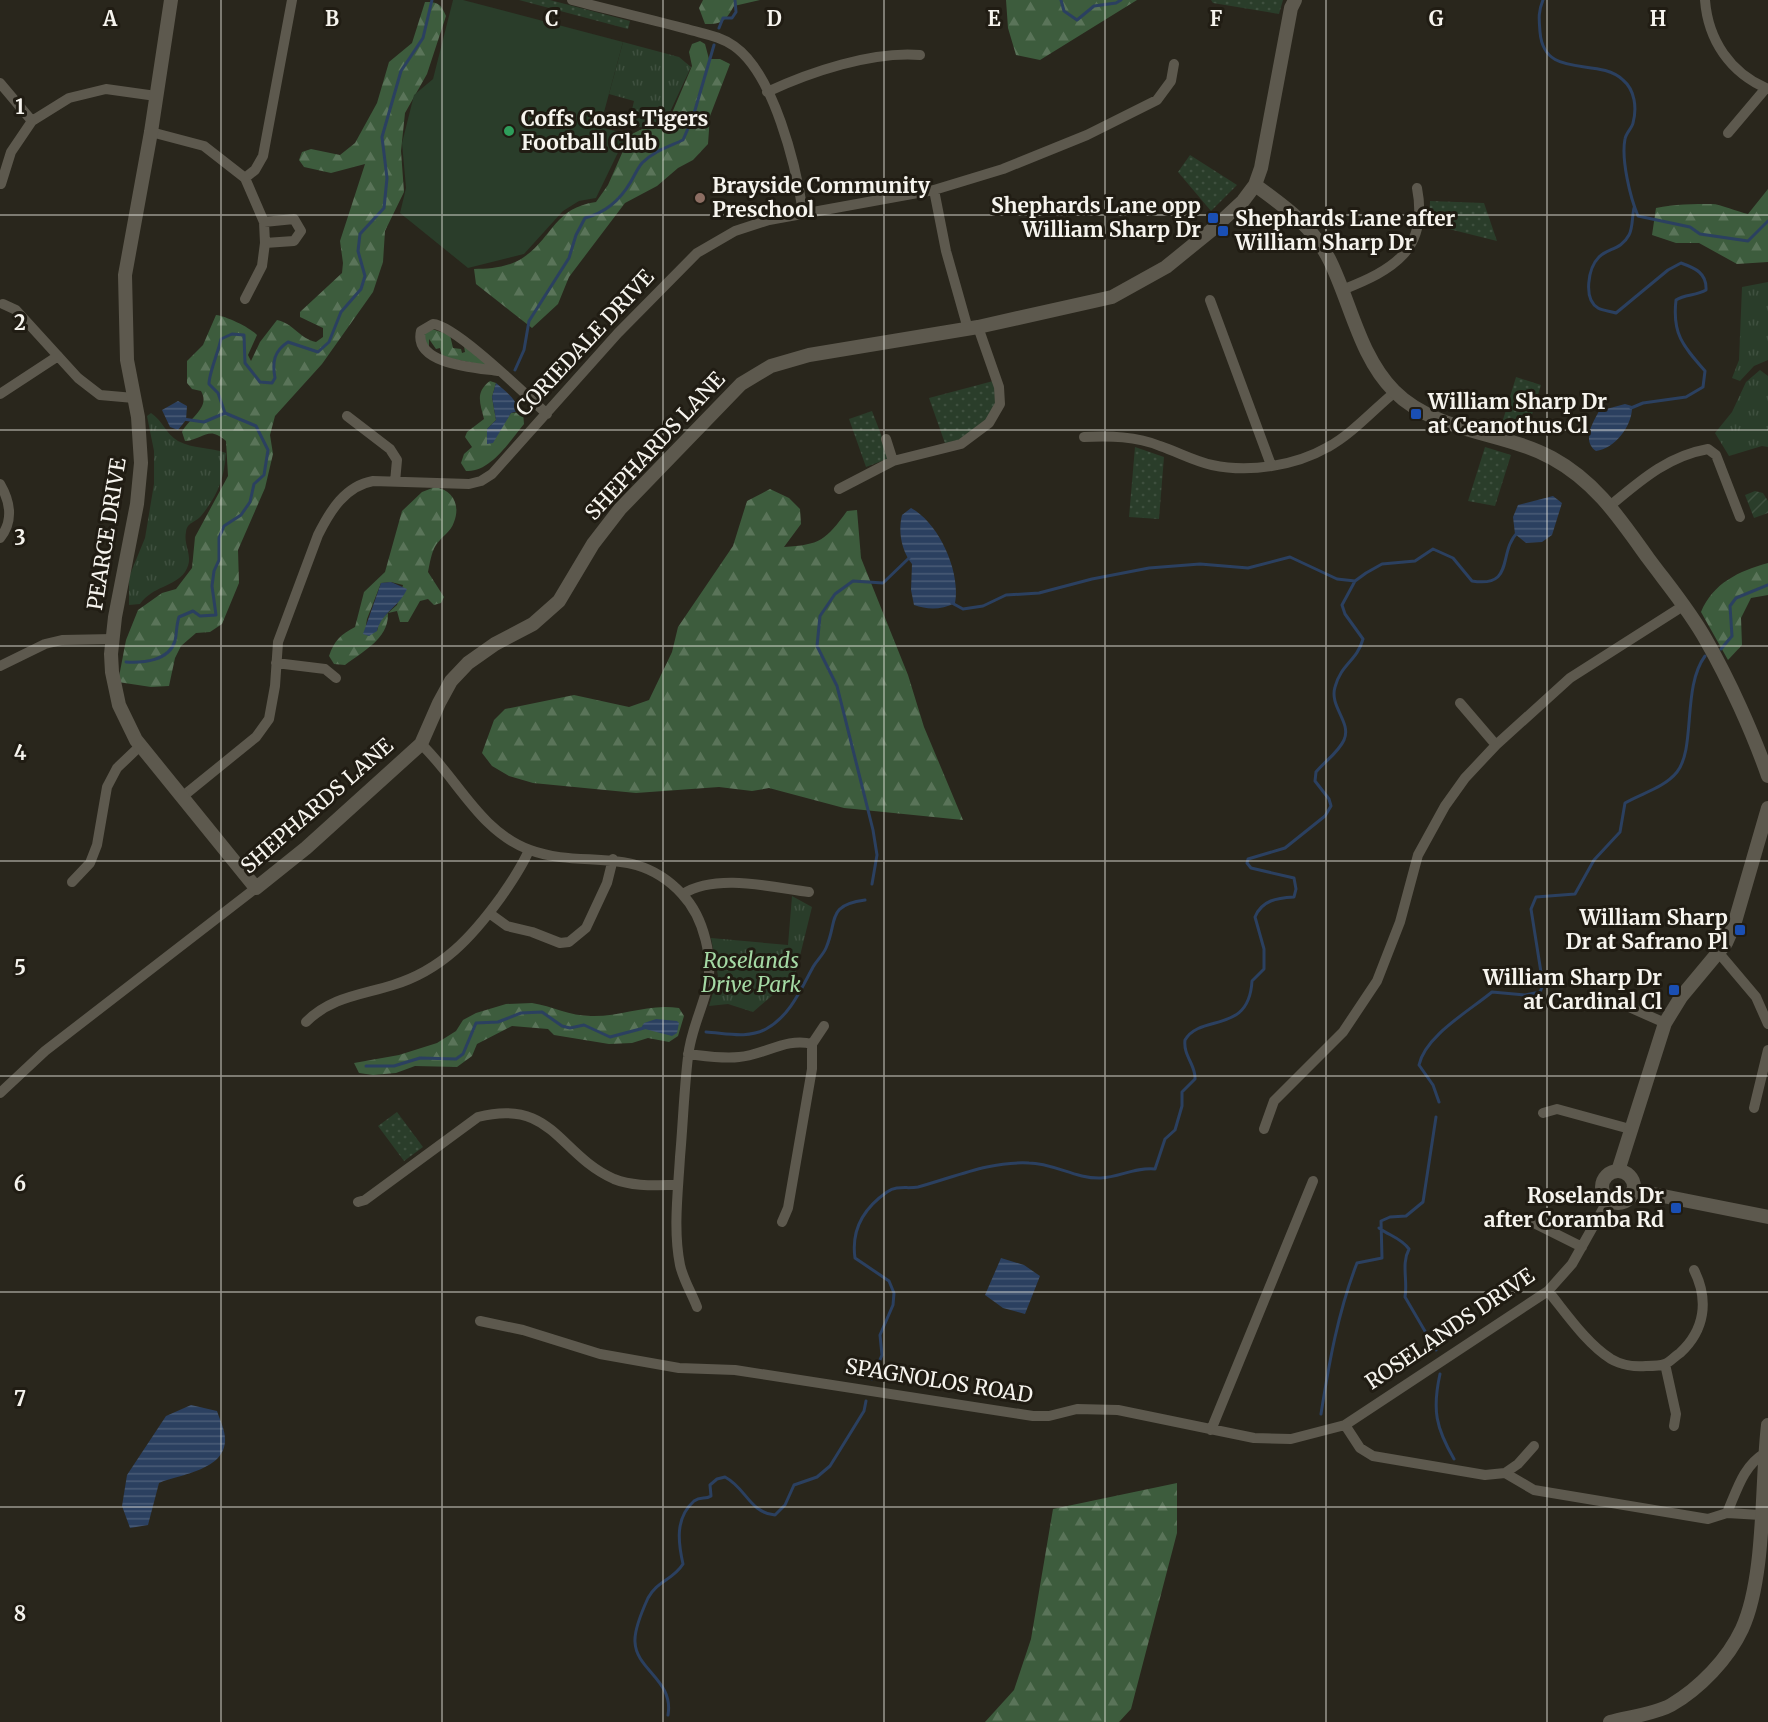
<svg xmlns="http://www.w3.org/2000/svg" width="1768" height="1722" font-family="Merriweather,serif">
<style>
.grass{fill:url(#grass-dots)}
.forest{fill:url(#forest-firs);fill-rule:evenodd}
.park{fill:url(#park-tufts)}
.garden{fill:url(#garden-furrows)}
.pitch{fill:#2a3d2a}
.water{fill:url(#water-rules)}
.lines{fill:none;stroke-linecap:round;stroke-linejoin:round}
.stream{stroke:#2b4060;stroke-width:3}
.street{stroke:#5d594e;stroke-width:10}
.secondary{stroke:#5d594e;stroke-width:14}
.grid{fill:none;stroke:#f6f4ee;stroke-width:1.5;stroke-opacity:0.55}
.leisure-dot{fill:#2e9e5b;stroke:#201c13;stroke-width:2}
.education-dot{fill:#8d6e63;stroke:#201c13;stroke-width:2}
.transit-dot{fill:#1a4fb4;stroke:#201c13;stroke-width:2}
.labels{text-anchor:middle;stroke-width:6;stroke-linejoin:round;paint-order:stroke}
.poi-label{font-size:21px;font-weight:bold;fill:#f6f4ee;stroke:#201c13;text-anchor:start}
.street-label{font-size:21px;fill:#f6f4ee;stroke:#201c13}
.park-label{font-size:21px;font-style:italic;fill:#a4d9a4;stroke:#201c13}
.grid-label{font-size:20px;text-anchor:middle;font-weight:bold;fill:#f6f4ee;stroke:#201c13;stroke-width:6;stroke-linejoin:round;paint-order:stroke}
</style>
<defs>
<pattern id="grass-dots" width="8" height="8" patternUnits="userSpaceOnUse" patternTransform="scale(1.5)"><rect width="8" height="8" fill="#2a3d2a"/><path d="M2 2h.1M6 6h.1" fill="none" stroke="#3f503f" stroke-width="1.8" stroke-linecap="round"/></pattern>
<pattern id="forest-firs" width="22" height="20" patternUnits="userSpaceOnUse" patternTransform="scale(1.5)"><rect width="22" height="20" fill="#3d5c3d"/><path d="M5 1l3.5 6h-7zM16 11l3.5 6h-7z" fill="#5a7459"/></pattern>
<pattern id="park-tufts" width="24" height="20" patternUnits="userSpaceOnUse" patternTransform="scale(1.5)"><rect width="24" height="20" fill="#2a3d2a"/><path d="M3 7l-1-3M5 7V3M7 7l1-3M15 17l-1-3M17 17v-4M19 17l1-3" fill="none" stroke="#3f503f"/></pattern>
<pattern id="garden-furrows" width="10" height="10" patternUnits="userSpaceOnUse" patternTransform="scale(1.5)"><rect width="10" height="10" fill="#2a3d2a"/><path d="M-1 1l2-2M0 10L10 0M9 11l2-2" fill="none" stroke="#3f503f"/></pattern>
<pattern id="water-rules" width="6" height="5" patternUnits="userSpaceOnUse" patternTransform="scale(1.5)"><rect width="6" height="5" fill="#2b4060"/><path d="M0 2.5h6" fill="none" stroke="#4a5c77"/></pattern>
</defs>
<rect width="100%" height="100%" fill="#29261c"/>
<!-- grass -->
<path class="grass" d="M 519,0 L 550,0 L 630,21 L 628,29 Z
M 1211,0 L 1283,0 L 1279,14 L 1213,3 Z
M 1190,155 L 1237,185 L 1211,211 L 1178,172 Z
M 1430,201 L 1484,203 L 1497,241 L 1429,224 Z
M 1516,377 L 1541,385 L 1527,431 L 1502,423 Z
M 997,380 L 998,411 L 947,449 L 929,398 Z
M 872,411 L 890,458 L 866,467 L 849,419 Z
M 1135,447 L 1164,457 L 1159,519 L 1129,517 Z
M 1485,447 L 1511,455 L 1495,506 L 1468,501 Z
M 397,1112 L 423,1147 L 404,1161 L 378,1126 Z"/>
<!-- forest -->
<path class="forest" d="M 703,0 L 760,0 L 734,6 C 726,20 722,25 705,24 L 699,8 Z
M 1006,0 L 1137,0 L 1040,60 L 1016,55 L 1008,28 Z
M 425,2 C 438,2 441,4 446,16 L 427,74 L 405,113 L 401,151 L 404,192 L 385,231 L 383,262 L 373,292 L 322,364 L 275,416 L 270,435 L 273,454 L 265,488 L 238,550 L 239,583 L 222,624 L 210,632 L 196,633 L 181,646 L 175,658 L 169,686 L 151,687 L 118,682 L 126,640 L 138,610 L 162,593 L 176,589 L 192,568 L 195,537 L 228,476 L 226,441 C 208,425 205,439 185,441 L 182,432 C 189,418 211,408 201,391 L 192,389 L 187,383 L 187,361 L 203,345 L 216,315 C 226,316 251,328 257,335 L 248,355 L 251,361 L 260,342 L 277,320 C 293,323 300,339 316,342 L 323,337 L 323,328 L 300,317 L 300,312 L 342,273 L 343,263 L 340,241 L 365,164 L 331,173 L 304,167 L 299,160 L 302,152 L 311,149 L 340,155 L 355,143 L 377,103 L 389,62 L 412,43 Z
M 700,41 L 705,44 L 709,59 L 720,59 L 730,64 L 710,116 L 708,144 L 693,160 L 678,168 L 657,186 L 625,203 L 569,277 L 558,304 L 532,328 L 476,284 L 474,269 C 491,269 510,267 524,257 C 553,237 554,208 596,202 L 608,185 L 630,135 L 642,129 L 666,127 L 692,66 L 689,52 L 692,44 Z
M 1768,189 L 1768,262 L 1737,264 L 1699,243 L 1676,243 L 1652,235 L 1656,208 C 1674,204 1694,204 1712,204 C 1720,204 1738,212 1748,214 Z
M 429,328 L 450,335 L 453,348 L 461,349 L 462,353 L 465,352 L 464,346 L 489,366 L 442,357 L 440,348 L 436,349 L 429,339 L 429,347 L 425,342 L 424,333 Z
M 490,381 L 496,383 L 492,397 L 496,420 L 487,429 L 503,425 L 511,413 L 523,412 L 524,424 C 510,441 490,473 466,471 L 461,463 L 464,454 L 472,447 L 465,437 L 467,432 L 484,419 C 480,403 475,392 490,381 Z
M 435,487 C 452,490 461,504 454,522 C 451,532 441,537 436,545 C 431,553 430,563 428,572 L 444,597 L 441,603 L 434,605 L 428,599 L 420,601 L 408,622 L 400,622 L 397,611 L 388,613 C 389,639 363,651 345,665 L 334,664 L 329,656 C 334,641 341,634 355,627 L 364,592 L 385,572 L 402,511 L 422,492 ZM 391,582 L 403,585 L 397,605 L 380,620 L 377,631 L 366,625 L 367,619 L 381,583 Z
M 770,489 L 789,498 L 800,509 L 801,524 L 784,547 C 820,545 826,540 847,511 L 857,510 L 861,558 L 908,675 L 924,727 L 963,820 L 844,808 L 769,788 L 752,791 L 719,787 L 636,793 L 533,783 L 509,776 L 492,766 L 482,753 L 494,720 L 505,709 L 574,695 L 629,707 L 649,700 L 672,652 L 678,627 L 733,546 L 747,501 Z
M 1768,563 L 1768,595 L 1751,598 L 1741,618 L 1742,645 L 1728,660 L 1701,612 C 1713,583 1739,571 1768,563 Z
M 532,1003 C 552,1006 570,1016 591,1016 C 621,1017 648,1003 679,1008 L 684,1016 L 678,1036 L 669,1042 L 648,1038 L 632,1043 L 609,1044 L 554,1035 L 548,1029 L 512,1026 L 477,1044 L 472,1056 L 457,1067 L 415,1066 L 396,1073 L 373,1075 L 359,1073 L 354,1063 L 399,1055 L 437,1043 L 456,1031 L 463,1020 L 476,1013 L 506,1004 Z
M 1177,1483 L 1177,1533 L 1131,1709 L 1119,1722 L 985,1722 L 1014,1690 L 1031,1639 L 1053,1509 Z"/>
<!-- park -->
<path class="park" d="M 623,42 L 679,57 L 691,67 L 663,127 L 628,127 L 634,101 L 609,94 Z
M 1768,282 L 1768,360 L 1754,366 L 1740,381 L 1732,378 L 1739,360 L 1742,287 Z
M 1760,370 L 1768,376 L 1768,447 L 1762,446 L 1729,456 L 1715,433 L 1732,412 L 1746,382 Z
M 151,413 C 162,420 166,434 178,441 C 193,449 210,447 226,453 C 224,479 218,495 201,516 C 195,523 187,522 186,532 C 183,547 195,557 185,572 C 174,587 153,586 140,604 L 129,605 L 129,577 L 145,538 L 154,484 L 154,451 L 147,416 Z
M 792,896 L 812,907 L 795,976 L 753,1012 L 728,1004 L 709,1006 L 718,976 L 711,938 L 788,945 Z"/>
<!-- garden -->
<path class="garden" d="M 1755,491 L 1763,493 L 1768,501 L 1768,513 L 1754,518 L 1745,495 Z"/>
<!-- pitch -->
<path class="pitch" d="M 453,0 L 463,0 L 623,42 L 600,127 L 627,134 L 596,198 L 579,201 L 563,211 L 524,254 L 468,268 L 400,213 L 406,188 L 402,143 L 414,95 L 433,79 Z"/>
<!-- water -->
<path class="water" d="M 496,383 C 504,390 518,400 518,411 L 511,413 L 493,443 L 487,444 L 487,429 L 496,420 L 492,397 Z
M 178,401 L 187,406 L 186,420 L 178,430 L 170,427 L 162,410 Z
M 1625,404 L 1632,406 C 1633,425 1615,449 1596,451 C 1582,441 1592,424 1599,411 Z
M 1553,496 L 1562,503 L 1552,535 L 1542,542 L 1526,543 L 1515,534 L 1513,517 L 1518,505 Z
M 911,508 C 939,523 961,572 955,603 C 941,610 928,610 914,605 L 911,590 L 912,564 C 901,550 898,531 902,515 Z
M 391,582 L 407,589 C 399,607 382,612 377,631 L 369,636 L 363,634 L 381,583 Z
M 656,1019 L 677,1021 L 679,1023 L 677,1033 L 672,1036 L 641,1028 L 644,1023 Z
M 1001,1258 L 1024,1265 L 1040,1276 L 1025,1314 L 1003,1308 L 985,1295 Z
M 191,1405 L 217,1411 C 220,1420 225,1430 225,1439 C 226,1470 181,1474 159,1483 L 148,1525 L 130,1528 L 122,1506 L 127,1475 L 166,1416 Z"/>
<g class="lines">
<!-- stream -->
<path class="stream" d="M 1061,0 L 1064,11 L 1077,20 L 1094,6 L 1116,3 L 1121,0
M 1543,0 C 1538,12 1539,19 1540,32 C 1544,81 1598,56 1623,80 C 1635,90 1637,108 1633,123 C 1632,128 1626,133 1625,139 C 1621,159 1630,197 1638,216 L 1690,227 L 1700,234 L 1748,241 L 1768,221
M 719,28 L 723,18 L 732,18 L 736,12 L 735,0
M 515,370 L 524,350 L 529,321 L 569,258 L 576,235 L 585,218 C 604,213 620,200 630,183 C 634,177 637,169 642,163 C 654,151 668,147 683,140 L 693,117 L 714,45
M 1631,408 L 1643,403 L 1686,397 L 1703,387 L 1705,371 C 1683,346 1672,334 1676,300 C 1685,294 1696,296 1706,290 C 1707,273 1695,268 1681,263 L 1668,270 L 1616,313 C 1611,311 1603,311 1598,308 C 1583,299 1588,268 1599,257 C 1608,248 1621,250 1629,235 C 1633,228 1632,216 1634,208
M 183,419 L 204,422 L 225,413
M 952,603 L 963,609 L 983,606 L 1006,595 L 1039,593 L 1092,579 L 1149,568 L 1200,564 L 1248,568 L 1290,557 L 1337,579 L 1355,581
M 1721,649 L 1732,636 L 1730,606 L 1736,598 L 1768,585
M 126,662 C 143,663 169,661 175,641 C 177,633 176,626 179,617 L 193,611 L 200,616 L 216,615 L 212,586 L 214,571 L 219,560 L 219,538 L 224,526 L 241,515 L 250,502 L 254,484 L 264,475 L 268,450 L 256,426 L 225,413 L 218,393 L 209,384 C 209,373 218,353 221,339 L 232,334 L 244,335 L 245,363 L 260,382 L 272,383 L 275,378 C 272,362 274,351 288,342 L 318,352 L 329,342 L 341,312 L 361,289 L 365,276 L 358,251 L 360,234 L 384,208 L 387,178 L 382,137 L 401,71 L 423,38 L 432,0
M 872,884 L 877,855 L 873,830 L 837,686 L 817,646 L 820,616 L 835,594 L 853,581 L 883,583 L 909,558
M 706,1032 C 725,1033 748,1039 766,1029 C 790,1016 801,989 813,967 C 817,960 823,955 826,948 C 838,921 826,905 865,900
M 366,1066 L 394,1066 L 420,1058 L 456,1059 L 463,1054 L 476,1023 L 498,1022 L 521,1013 L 542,1012 L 562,1026 L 570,1028 L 584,1025 L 610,1037 L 644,1028
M 1439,1102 L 1433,1085 L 1419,1065 C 1425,1036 1469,1011 1492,992 L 1525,995 L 1540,992 L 1543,985 L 1531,909 L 1536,897 L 1575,894 L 1594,860 L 1620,832 L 1625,803 C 1642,793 1664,788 1677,772 C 1696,748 1682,687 1705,656
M 1379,1228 C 1390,1236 1401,1238 1409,1249 C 1401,1264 1408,1281 1405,1297 L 1436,1350
M 1440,1374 C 1432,1410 1436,1428 1454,1459
M 872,1379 L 882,1355 L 880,1335 L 893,1305 L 894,1293 L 889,1281 L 855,1258 C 851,1230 864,1208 887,1192 C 897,1185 907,1189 918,1187 C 955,1177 990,1161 1029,1163 C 1053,1163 1076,1179 1101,1178 C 1120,1177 1135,1167 1155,1169 L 1165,1139 L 1175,1130 L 1182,1106 L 1182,1092 L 1195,1079 C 1196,1065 1183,1056 1185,1040 C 1201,1013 1249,1035 1252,981 L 1264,969 L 1264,949 L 1255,917 C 1262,900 1277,898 1294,897 L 1296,889 L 1294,878 L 1251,868 L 1247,863 L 1248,859 L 1285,848 L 1325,816 L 1331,806 L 1329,799 L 1315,781 L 1316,772 C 1325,761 1338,753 1344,740 C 1352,722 1329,707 1335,687 C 1341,664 1357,661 1363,639 L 1345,614 L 1342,605 L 1355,581 L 1366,573 L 1382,564 L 1415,561 L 1433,549 L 1453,558 L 1472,581 C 1516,588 1497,552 1518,532
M 1321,1414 C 1329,1363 1338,1312 1357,1263 L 1382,1258 L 1381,1221 L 1390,1217 L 1406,1216 L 1423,1202 L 1436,1117
M 668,1715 C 674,1680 636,1670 635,1642 C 634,1630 643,1609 648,1598 C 657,1581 673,1580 683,1564 C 678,1542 675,1518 694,1501 C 701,1496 705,1500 711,1496 L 710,1485 L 717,1479 L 725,1477 C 746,1488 750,1513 775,1515 L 785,1505 L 794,1485 L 817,1477 L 830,1466 L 864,1411 L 866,1401"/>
<!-- street -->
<path class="street" d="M 572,0 C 610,10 649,19 687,29 C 704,34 720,36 734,46 C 774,74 796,166 803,212
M 1705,0 C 1708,40 1730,73 1768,89
M 0,83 L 32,121
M 767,92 C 810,72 872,51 920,55
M 151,132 L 204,146 L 245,178 L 264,222 L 265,243 L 262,266 L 245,299
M 1728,133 L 1766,88
M 245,178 L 255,170 L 263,156 L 292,0
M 1,184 L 11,152 L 32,121 L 69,98 L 106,89 L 156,96
M 934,190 L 946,251 L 968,329
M 264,222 L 294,219 L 301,231 L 294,241 L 265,243
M 1342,290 C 1393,270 1429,250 1417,188
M 1210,300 L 1271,465
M 3,304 L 16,310 L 78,378 L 100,395 L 134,398
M 498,371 C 478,368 413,365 421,331 L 433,324 C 455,325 527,396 547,414
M 0,394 L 58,356
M 347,416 L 390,449 L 397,460 L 395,482
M 1084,437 C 1110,436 1136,436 1160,446 C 1178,452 1194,461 1212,465 C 1249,473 1295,466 1328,447 C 1352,434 1373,410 1395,392
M 886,439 L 893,461
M 0,484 C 10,501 14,521 0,538
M 839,489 L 893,461 L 961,444 L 989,423 L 1000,404 L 999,387 L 978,327
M 1611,505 C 1641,480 1668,456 1708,449 L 1716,455 L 1740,517
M 276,663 L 325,669 L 336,678
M 0,666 L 45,644 L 62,640 L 113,639
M 1460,703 L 1496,745
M 421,744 C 457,778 480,832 530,850 C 584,870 635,843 682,894 C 704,917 715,961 706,992 C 700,1014 690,1034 688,1057 C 684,1090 683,1124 680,1157 C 678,1192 673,1230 680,1265 C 683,1279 692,1294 697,1307
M 182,797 L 256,737 L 269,719 L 275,686 L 278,642 L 318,535 C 330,511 345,486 373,481 L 469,484 L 481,481 L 492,474 L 618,333 L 697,253 L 735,231 L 769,220 L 934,190 L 1003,169 L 1087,135 L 1157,100 L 1171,81 L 1174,64
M 72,882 L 90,863 L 97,845 L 107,787 L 117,768 L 140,746
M 683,894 C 716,873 771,887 809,892
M 489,913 L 507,926 L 532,932 L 560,943 L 569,942 L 586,928 L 607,883 L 613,859
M 1718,952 L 1756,997 L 1768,1024
M 1604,1002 L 1629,1007 L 1665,1023
M 306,1022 C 331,997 361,995 393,985 C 442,970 472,937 501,897 C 512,881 522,867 529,850
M 688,1054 C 705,1056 723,1059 739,1057 C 764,1055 787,1037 812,1044
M 0,1093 L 45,1051 L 256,888
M 1754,1108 L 1768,1050
M 1543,1113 L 1557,1109 L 1630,1129
M 1264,1129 L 1274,1101 L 1343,1032 L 1377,981 L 1400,922 L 1418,855 L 1445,806 L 1465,778 L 1496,745 L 1570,678 L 1683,606
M 358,1202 L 365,1200 L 478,1117 C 553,1098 558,1154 614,1179 C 634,1187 657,1185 678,1185
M 1519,1220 L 1530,1221 L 1582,1247
M 782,1222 L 788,1208 L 812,1069 L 812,1044 L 824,1026
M 1548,1291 C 1566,1313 1586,1343 1611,1359 C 1621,1365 1635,1367 1646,1366 C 1652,1366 1660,1366 1665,1364 C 1670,1362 1675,1356 1680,1353 C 1705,1330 1709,1300 1694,1270
M 480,1321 L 523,1330 L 600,1354 L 679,1368 L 735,1370 L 1033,1416 L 1049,1416 L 1077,1409 L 1118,1410 L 1254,1438 L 1291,1439 L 1345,1425 L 1548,1291 L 1572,1264 L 1608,1200
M 1665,1364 L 1676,1414 L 1674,1426
M 1345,1425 L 1360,1448 L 1373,1456 L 1485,1475 L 1505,1473 L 1534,1490 L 1708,1519 L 1727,1513 L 1761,1515
M 1211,1430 L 1313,1181
M 1505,1473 L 1518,1464 L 1534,1446
M 1727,1513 C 1737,1490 1743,1466 1765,1453"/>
<!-- secondary -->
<path class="secondary" d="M 171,0 L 151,132 L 125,275 L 127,360 L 138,417 L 141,463 L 137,504 L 115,617 L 111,654 L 112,672 L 119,705 L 136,740 L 256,888 L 306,848 L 421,744 L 439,703 L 451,681 L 468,663 L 495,644 L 533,624 L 559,601 L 593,544 L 620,509 L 741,384 L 771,366 L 809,355 L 978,327 L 1112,297 L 1166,267 L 1214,228 L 1243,201 L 1255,185 L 1261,168 L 1291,8 L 1295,0
M 1255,185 C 1285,207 1313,226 1330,261 C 1351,304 1360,357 1394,391 C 1436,433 1502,431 1552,458 C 1596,482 1620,519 1648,558 C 1668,585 1690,611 1706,640 C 1729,680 1753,733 1768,776
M1602 1187a16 16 0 1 1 32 0a16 16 0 1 1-32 0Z
M 1618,1171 L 1665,1023 L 1681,997 L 1726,943 L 1734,925 L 1768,808
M 1633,1190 L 1768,1217
M 1610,1722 C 1628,1717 1655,1714 1671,1705 C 1700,1688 1728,1659 1742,1629 C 1766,1577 1761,1482 1768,1425"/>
</g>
<!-- grid -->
<path class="grid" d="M 221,0 L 221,1722M 442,0 L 442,1722M 663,0 L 663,1722M 884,0 L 884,1722M 1105,0 L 1105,1722M 1326,0 L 1326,1722M 1547,0 L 1547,1722M 0,215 L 1768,215M 0,430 L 1768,430M 0,646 L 1768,646M 0,861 L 1768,861M 0,1076 L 1768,1076M 0,1292 L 1768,1292M 0,1507 L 1768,1507"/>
<!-- markers -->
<circle class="leisure-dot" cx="509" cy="131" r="6"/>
<circle class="education-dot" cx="700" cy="198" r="6"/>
<g class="transit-dot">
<rect x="1207" y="212" width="12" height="12" rx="3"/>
<rect x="1217" y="225" width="12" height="12" rx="3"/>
<rect x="1410" y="408" width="12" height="12" rx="3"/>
<rect x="1734" y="924" width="12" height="12" rx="3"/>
<rect x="1668" y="984" width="12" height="12" rx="3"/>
<rect x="1670" y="1202" width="12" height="12" rx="3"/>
</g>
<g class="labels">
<!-- poi labels -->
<g class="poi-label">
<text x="521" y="126">Coffs Coast Tigers<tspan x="521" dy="24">Football Club</tspan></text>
<text x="712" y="193">Brayside Community<tspan x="712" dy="24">Preschool</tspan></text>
<text x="1201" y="213" text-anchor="end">Shephards Lane opp<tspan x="1201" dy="24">William Sharp Dr</tspan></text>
<text x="1235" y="226">Shephards Lane after<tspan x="1235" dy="24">William Sharp Dr</tspan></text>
<text x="1428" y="409">William Sharp Dr<tspan x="1428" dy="24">at Ceanothus Cl</tspan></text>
<text x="1728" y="925" text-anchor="end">William Sharp<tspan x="1728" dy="24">Dr at Safrano Pl</tspan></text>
<text x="1662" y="985" text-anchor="end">William Sharp Dr<tspan x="1662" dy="24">at Cardinal Cl</tspan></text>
<text x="1664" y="1203" text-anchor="end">Roselands Dr<tspan x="1664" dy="24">after Coramba Rd</tspan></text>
</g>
<!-- street labels -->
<g class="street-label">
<text transform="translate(585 343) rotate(-47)" y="7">CORIEDALE DRIVE</text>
<text transform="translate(655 446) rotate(-47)" y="7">SHEPHARDS LANE</text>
<text transform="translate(107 534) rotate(-81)" y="7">PEARCE DRIVE</text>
<text transform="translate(317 806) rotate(-41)" y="7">SHEPHARDS LANE</text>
<text transform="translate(1450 1329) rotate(-34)" y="7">ROSELANDS DRIVE</text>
<text transform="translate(939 1381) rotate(9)" y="7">SPAGNOLOS ROAD</text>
</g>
<!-- park labels -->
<g class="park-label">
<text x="751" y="968">Roselands<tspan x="751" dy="24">Drive Park</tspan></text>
</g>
</g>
<g class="grid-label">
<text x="110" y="26">A</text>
<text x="332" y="26">B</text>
<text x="552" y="26">C</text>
<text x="774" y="26">D</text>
<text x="994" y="26">E</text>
<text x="1216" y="26">F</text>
<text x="1436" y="26">G</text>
<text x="1658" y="26">H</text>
<text x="20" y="114">1</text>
<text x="20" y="330">2</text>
<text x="20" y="545">3</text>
<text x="20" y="760">4</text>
<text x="20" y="975">5</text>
<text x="20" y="1191">6</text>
<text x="20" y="1406">7</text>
<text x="20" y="1621">8</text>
</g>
</svg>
